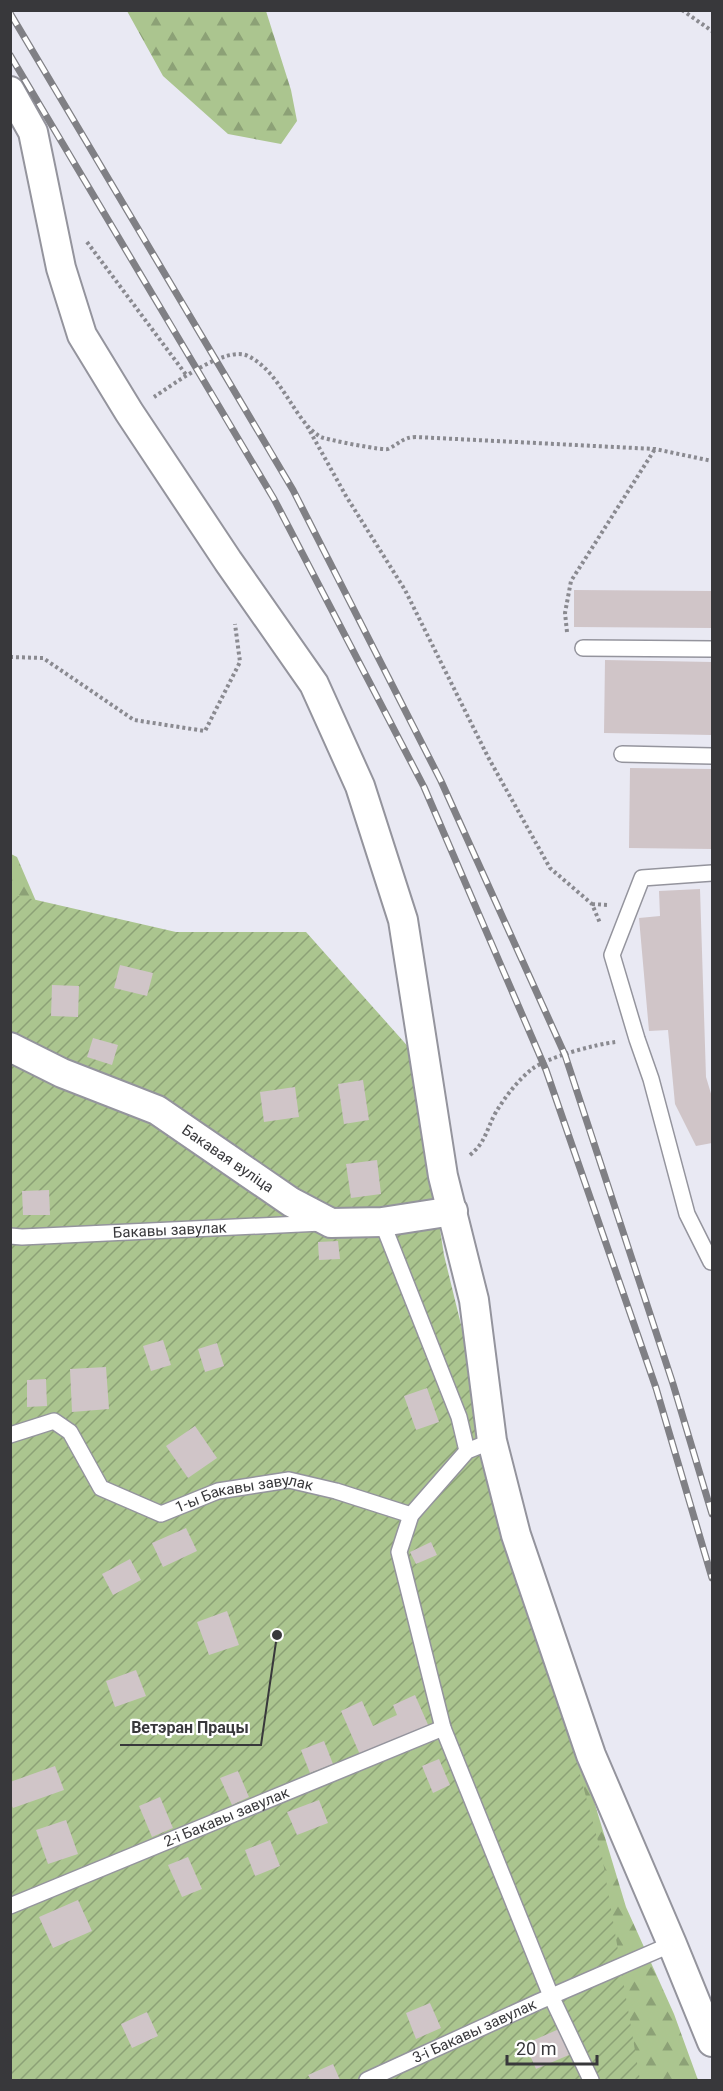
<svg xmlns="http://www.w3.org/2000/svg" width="723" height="2091" font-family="Roboto,sans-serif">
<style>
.forest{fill:url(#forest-firs)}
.garden{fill:url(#garden-furrows)}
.building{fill:#d0c5c8}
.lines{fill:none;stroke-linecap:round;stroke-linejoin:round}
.lane-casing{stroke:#94949d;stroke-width:18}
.street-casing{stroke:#94949d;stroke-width:32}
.path{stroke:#8a8a90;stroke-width:4;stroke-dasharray:3 3;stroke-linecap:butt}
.lane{stroke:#fff;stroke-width:15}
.street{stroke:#fff;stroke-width:28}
.rail-casing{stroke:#808085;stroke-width:7}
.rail{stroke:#fff;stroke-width:4.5;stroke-dasharray:14;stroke-linecap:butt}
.labels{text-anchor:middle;stroke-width:4.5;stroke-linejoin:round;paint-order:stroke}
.street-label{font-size:15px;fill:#38383b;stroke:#fff}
.leader{fill:none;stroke:#38383b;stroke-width:2}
.callout-dot{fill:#38383b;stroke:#fff;stroke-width:2}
.callout-label{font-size:16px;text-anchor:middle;font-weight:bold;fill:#38383b;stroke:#fff;stroke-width:4.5;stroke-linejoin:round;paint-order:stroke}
</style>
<defs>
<pattern id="forest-firs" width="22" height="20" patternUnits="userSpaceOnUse" patternTransform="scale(1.5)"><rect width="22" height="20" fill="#abc58f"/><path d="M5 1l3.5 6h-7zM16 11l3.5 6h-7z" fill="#8ca176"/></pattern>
<pattern id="garden-furrows" width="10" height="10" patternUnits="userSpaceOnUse" patternTransform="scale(1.5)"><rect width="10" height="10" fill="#abc58f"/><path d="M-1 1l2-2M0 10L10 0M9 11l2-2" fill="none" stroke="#8ca176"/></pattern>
</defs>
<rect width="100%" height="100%" fill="#e9e9f3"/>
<!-- forest -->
<path class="forest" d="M 127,11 L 266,11 L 291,90 L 297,121 L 281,144 L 228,134 L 163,76 Z
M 11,854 L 17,857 L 41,913 L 11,918 Z
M 435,1599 L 571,1725 L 626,1907 L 674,2014 L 698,2080 L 613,2080 Z"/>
<!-- garden -->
<path class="garden" d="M 10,894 L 176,932 L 306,932 L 412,1051 L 444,1255 L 483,1415 L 602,1856 L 640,2080 L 11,2080 Z"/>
<!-- building -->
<path class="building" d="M 574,590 L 712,591 L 712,628 L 574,627 Z
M 605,660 L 712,662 L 712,735 L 604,733 Z
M 630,768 L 712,769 L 712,849 L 629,848 Z
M 700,889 L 706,1077 L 712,1097 L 712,1143 L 696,1146 L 675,1104 L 668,1030 L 649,1031 L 639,918 L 660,916 L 659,891 Z
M 120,965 L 153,973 L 147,996 L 114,988 Z
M 52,985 L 79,986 L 78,1017 L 51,1016 Z
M 93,1038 L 118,1045 L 112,1065 L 87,1057 Z
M 363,1080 L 369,1120 L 344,1124 L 338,1084 Z
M 295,1087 L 299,1117 L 264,1122 L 260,1092 Z
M 377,1160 L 381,1194 L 351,1198 L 346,1164 Z
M 49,1190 L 50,1215 L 23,1215 L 22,1191 Z
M 338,1241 L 340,1259 L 319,1260 L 318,1242 Z
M 163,1340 L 171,1365 L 151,1371 L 143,1346 Z
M 217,1343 L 224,1366 L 205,1372 L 198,1349 Z
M 106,1367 L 109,1409 L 72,1412 L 70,1369 Z
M 46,1379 L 47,1406 L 27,1407 L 27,1380 Z
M 427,1388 L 439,1422 L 416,1430 L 404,1396 Z
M 195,1426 L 217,1458 L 188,1478 L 166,1446 Z
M 186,1528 L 197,1551 L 163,1567 L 152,1543 Z
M 431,1542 L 437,1555 L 416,1564 L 410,1552 Z
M 130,1559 L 141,1580 L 113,1595 L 102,1574 Z
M 227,1611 L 239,1645 L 209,1655 L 197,1622 Z
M 136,1670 L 146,1696 L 115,1707 L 106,1681 Z
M 415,1695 L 429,1727 L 361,1757 L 341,1711 L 362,1701 L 373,1726 L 397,1715 L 393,1705 Z
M 324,1741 L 333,1764 L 310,1773 L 301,1750 Z
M 439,1759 L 450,1785 L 433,1793 L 422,1766 Z
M 55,1766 L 64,1790 L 13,1808 L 10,1802 L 10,1782 Z
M 238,1771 L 249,1797 L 232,1805 L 220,1778 Z
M 160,1797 L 173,1828 L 152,1837 L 139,1806 Z
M 319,1800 L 328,1823 L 297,1835 L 287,1812 Z
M 66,1820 L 78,1854 L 48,1864 L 36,1830 Z
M 270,1840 L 280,1866 L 255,1876 L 245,1850 Z
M 188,1857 L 202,1889 L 182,1897 L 168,1865 Z
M 78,1900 L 92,1931 L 53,1948 L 39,1917 Z
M 430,2003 L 441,2028 L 416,2039 L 406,2013 Z
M 147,2012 L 158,2036 L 132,2048 L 121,2024 Z
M 559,2029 L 569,2055 L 536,2069 L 525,2044 Z
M 333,2064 L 340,2080 L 311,2080 L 308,2075 Z"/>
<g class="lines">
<defs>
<g id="lane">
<path d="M 583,648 L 712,649"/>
<path d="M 622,754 L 712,756"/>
<path d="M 382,1222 L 459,1417 L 467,1451"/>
<path id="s1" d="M 10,1236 L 22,1237 L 322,1223"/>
<path d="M 711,1262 L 687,1214 L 651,1079 L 637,1039 L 612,955 L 642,878 L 712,873"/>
<path id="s2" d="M 10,1435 L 54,1421 L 70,1432 L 101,1488 L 161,1514 L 218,1491 L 289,1480 L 336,1491 L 411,1515"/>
<path d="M 492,1441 L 467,1451 L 411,1515 L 399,1552 L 443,1728 L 551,1996 L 591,2080"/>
<path id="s3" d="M 10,1906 L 443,1728"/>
<path id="s4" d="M 367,2080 L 538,2002 L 672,1944"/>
</g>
<g id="street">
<path d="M 10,91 L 33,132 L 61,268 L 82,335 L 129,412 L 228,561 L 314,684 L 360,786 L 403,920 L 443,1176 L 474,1300 L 492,1441 L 516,1535 L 591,1755 L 672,1944 L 712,2042"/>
<path id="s5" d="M 10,1047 L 62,1073 L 157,1110 L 291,1202 L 331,1223 L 382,1222 L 453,1211"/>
</g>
</defs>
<!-- lane casing -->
<use href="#lane" class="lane-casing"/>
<!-- street casing -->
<use href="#street" class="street-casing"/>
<!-- path -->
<path class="path" d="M 682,10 L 712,31
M 87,242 L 187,376
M 154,397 C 174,384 226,345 248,356 C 267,365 280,386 291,403 C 299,415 308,430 321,437 C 328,440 384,451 388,449 C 399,444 403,437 416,437 L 655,449 L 712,461
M 307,426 L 346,496 L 405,590 L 488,757 L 550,868 L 592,904 L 600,923
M 567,632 L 565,613 L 571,581 L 655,449
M 10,657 L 43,658 L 134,720 L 205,731 L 240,662 L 235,624
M 592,904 L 608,905
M 470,1155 C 486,1142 486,1130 496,1112 C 505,1097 518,1080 532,1069 C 548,1057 596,1044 616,1042"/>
<!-- lane -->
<use href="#lane" class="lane"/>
<!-- street -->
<use href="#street" class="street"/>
<defs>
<path id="rail" d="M 10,13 L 293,490 L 441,781 L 565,1055 L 673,1384 L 712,1514
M 10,55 L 274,499 L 424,787 L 546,1070 L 656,1388 L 712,1578"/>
</defs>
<!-- rail casing -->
<use href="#rail" class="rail-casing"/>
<!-- rail -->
<use href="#rail" class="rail"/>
</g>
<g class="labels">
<!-- street labels -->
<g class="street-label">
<text dy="5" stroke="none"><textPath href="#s5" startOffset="246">Бакавая вуліца</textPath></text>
<text dy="5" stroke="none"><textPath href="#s1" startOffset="160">Бакавы завулак</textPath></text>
<text dy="5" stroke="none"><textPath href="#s2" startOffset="282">1-ы Бакавы завулак</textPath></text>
<text dy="5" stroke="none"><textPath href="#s3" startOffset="234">2-і Бакавы завулак</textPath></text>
<text dy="5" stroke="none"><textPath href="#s4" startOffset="118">3-і Бакавы завулак</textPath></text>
</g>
</g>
<!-- callouts -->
<path class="leader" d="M277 1635L261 1745H120"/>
<circle class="callout-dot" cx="277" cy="1635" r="6"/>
<g class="callout-label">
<text x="190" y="1733">Ветэран Працы</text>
</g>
<!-- border -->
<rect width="723" height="2091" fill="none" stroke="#38383b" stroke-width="24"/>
<!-- scale -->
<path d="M507 2055v9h90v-9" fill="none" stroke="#38383b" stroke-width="3"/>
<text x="516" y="2055" font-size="18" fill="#38383b" stroke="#ffffff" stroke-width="4.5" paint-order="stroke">20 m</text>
</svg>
